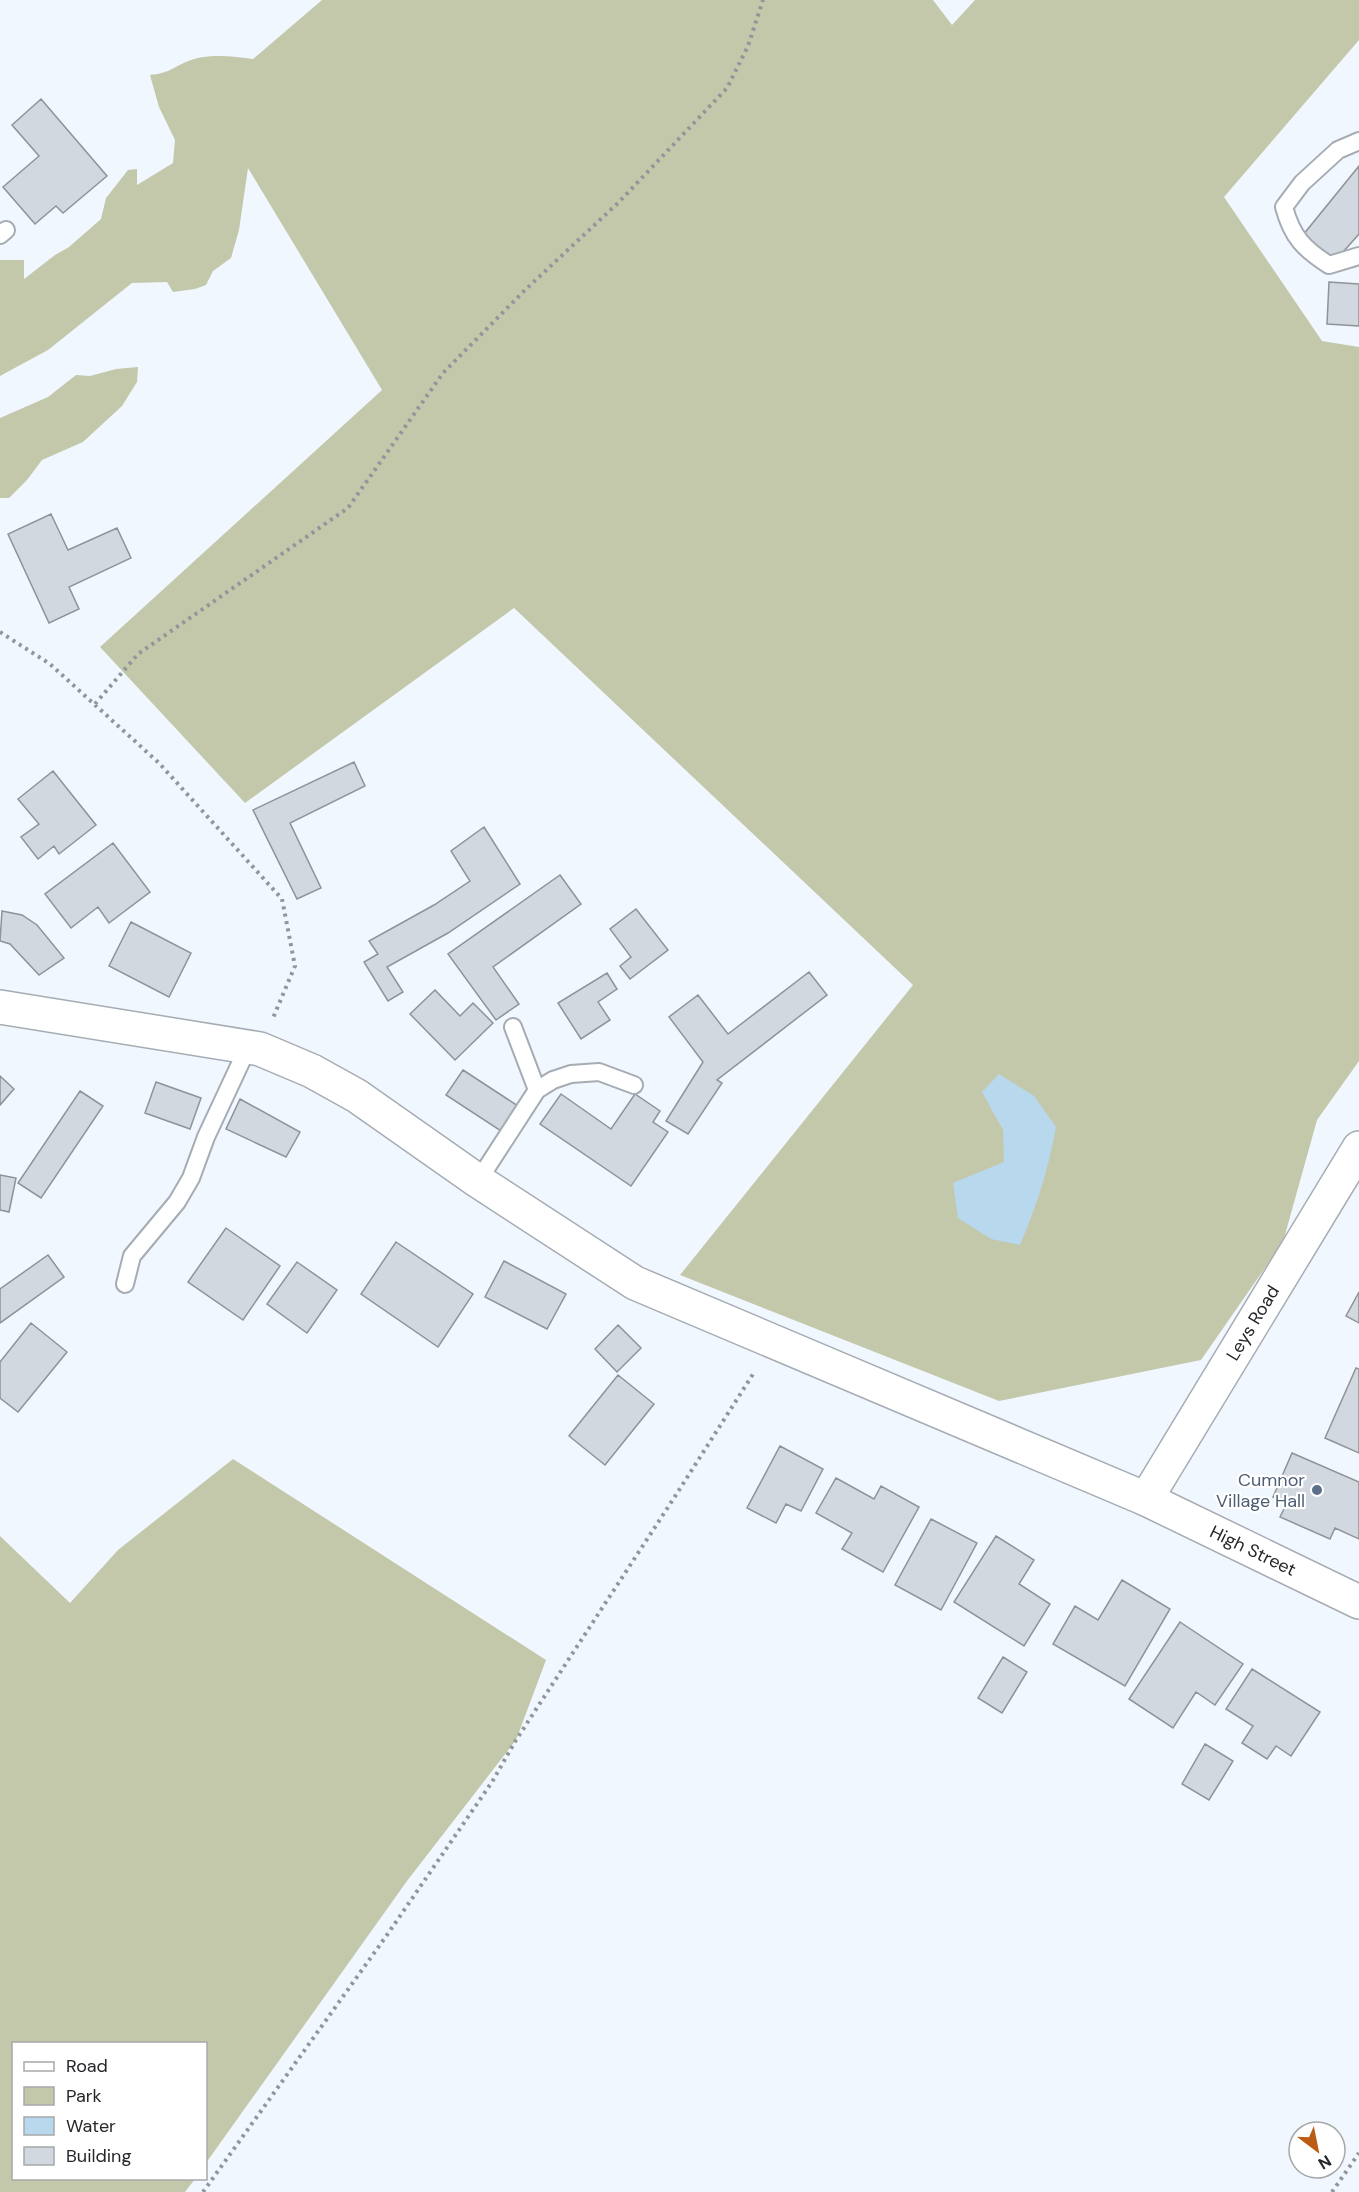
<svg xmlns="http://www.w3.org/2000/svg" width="1359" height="2192" font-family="'DM Sans',sans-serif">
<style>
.green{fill:#c4c8ab}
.water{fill:#b7d8ed}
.building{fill:#d2d8df;stroke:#8e939a;stroke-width:1.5}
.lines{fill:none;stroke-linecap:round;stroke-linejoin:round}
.lane-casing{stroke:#a6acb3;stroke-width:20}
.street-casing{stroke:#a6acb3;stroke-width:36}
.secondary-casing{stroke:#a6acb3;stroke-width:36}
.path{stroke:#91969b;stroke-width:4;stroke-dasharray:3 4.5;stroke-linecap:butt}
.lane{stroke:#fff;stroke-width:16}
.street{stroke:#fff;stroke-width:33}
.secondary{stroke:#fff;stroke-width:33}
.service-dot{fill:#5c6f8a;stroke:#fff;stroke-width:2}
.labels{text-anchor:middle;stroke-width:4.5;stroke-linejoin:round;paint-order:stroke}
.street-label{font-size:18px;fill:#242629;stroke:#fff}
.service-label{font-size:18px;fill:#4e5e75;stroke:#fff;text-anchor:end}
</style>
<rect width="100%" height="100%" fill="#f1f7ff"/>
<!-- green -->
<path class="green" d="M 322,0 L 933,0 L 952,25 L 975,0 L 1359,0 L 1359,40 L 1224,197 L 1322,341 L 1359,347 L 1359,1061 L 1317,1120 L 1283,1242 L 1201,1360 L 999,1401 L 680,1275 L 913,985 L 514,608 L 245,803 L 100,647 L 382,390 L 248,168 L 239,230 L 231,258 L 213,271 L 206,285 L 195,289 L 173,292 L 167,282 L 132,283 L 48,350 L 0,376 L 0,260 L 24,260 L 24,279 L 55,255 L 69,247 L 101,219 L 106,198 L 128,170 L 137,169 L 137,185 L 173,163 L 175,140 L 159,107 L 150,75 C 169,73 170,69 186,62 C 205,53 233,56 253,59 Z
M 138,367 L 137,382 L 122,406 L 83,442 L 42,460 L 27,480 L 9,498 L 0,498 L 0,418 L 48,397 L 76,375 L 90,376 L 116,369 Z
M 233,1459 L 546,1660 L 516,1740 L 407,1881 L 206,2163 L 206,2044 L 14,2044 L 14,2178 L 195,2179 L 185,2192 L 0,2192 L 0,1536 L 70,1603 L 118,1550 Z"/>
<!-- water -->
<path class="water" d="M 999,1074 L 1034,1096 L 1056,1127 C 1049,1167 1036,1208 1020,1245 L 991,1239 L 958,1218 L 953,1183 L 1004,1162 L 1003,1130 L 982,1092 Z"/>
<!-- building -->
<path class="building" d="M 41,99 L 107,176 L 63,213 L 56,206 L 35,224 L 3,187 L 39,156 L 12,125 Z
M 1359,166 L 1359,234 L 1335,261 L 1303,235 Z
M 1329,282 L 1359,284 L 1359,326 L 1327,324 Z
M 51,514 L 68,550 L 117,528 L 131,558 L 69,587 L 79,609 L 49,623 L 8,534 Z
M 354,762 L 365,786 L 290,823 L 321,888 L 297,899 L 253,810 Z
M 53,771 L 96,825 L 59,854 L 54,846 L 38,859 L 21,837 L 39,824 L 18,799 Z
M 484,827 L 520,884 L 448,933 L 387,967 L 403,992 L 388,1001 L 364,962 L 378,954 L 369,941 L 434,905 L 470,881 L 451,851 Z
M 113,843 L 150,892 L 109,923 L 98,907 L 71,928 L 45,894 Z
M 560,875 L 581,904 L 493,967 L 519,1004 L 496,1020 L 448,954 Z
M 636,909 L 668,950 L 630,979 L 620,966 L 631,957 L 610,929 Z
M 2,911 L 22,915 L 37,925 L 64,958 L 39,975 L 10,944 L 0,941 Z
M 131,922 L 191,953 L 169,997 L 109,966 Z
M 809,972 L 827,995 L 717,1080 L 722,1083 L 688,1134 L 666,1121 L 703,1062 L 669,1017 L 698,995 L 728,1034 Z
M 607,973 L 617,989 L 598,1002 L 610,1020 L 581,1039 L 558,1003 Z
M 435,990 L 460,1016 L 473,1003 L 493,1023 L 455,1060 L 410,1014 Z
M 463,1070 L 518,1106 L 501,1131 L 446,1095 Z
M 0,1076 L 14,1089 L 0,1105 Z
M 156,1082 L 201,1098 L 190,1129 L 145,1113 Z
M 80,1091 L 103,1106 L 41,1198 L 18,1183 Z
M 561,1094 L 611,1129 L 635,1094 L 660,1111 L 653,1122 L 668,1132 L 631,1186 L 540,1124 Z
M 240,1099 L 300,1132 L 286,1157 L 226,1129 Z
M 0,1175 L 16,1178 L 9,1212 L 0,1210 Z
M 226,1228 L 280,1266 L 243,1320 L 188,1282 Z
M 396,1242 L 473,1294 L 438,1347 L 361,1294 Z
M 48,1255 L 64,1277 L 0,1323 L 0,1289 Z
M 504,1261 L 566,1294 L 547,1329 L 485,1297 Z
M 297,1262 L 337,1290 L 307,1333 L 267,1304 Z
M 1359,1292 L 1359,1323 L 1346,1316 Z
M 31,1323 L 67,1352 L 18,1412 L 0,1398 L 0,1362 Z
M 618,1325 L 641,1348 L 617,1372 L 595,1349 Z
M 1356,1368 L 1359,1369 L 1359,1453 L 1325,1438 Z
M 618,1375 L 654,1404 L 605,1465 L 569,1436 Z
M 780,1446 L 823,1469 L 801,1511 L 786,1504 L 776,1523 L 747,1508 Z
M 1292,1453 L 1359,1482 L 1359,1539 L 1335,1528 L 1330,1539 L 1280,1517 L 1287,1503 L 1273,1497 Z
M 836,1478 L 874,1499 L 881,1486 L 919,1507 L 883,1572 L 842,1549 L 852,1533 L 816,1513 Z
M 931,1519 L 977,1543 L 941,1610 L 895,1585 Z
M 996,1536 L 1034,1560 L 1019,1584 L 1050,1604 L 1024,1646 L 954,1602 Z
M 1122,1580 L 1170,1609 L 1125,1686 L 1053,1644 L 1075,1606 L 1098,1620 Z
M 1180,1622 L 1243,1664 L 1215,1705 L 1196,1692 L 1173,1728 L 1129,1699 Z
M 1003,1657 L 1027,1672 L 1002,1713 L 978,1698 Z
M 1252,1669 L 1320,1712 L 1291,1756 L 1276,1746 L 1267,1759 L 1242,1743 L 1253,1726 L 1226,1709 Z
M 1205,1744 L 1233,1761 L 1209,1800 L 1182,1784 Z"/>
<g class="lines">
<defs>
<path id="lane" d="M 1359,141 L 1338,150 L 1302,183 L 1284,207 C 1292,237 1304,249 1329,265 L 1359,256
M 0,235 L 6,230
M 513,1027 L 537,1090
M 478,1181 L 537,1090 L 553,1080 L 571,1074 L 599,1072 L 634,1085
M 125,1284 L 132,1256 L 177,1202 L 191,1178 L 206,1137 L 248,1047"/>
<g id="street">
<path id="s1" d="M 1146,1499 L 1359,1148"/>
</g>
<g id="secondary">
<path id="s2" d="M 0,1007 L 260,1049 L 312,1071 L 357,1096 L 478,1181 L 635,1283 L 1146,1499 L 1359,1602"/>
</g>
</defs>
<!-- lane casing -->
<use href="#lane" class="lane-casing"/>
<!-- street casing -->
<use href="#street" class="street-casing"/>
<!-- secondary casing -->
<use href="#secondary" class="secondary-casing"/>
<!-- path -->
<path class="path" d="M 0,632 L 50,664 L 159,763 L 282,899 L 295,966 L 273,1018
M 95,704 L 138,654 L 348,508 L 443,373 L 524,291 L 619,202 L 727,88 L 748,46 L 763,0
M 203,2192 L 387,1935 L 492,1782 L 516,1740 L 674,1498 L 755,1371
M 1332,2192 L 1359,2153"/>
<!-- lane -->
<use href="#lane" class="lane"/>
<!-- street -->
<use href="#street" class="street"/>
<!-- secondary -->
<use href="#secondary" class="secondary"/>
</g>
<!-- markers -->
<circle class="service-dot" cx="1317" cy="1490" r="6"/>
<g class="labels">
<!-- street labels -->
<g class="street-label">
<text dy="6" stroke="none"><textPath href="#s1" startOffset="206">Leys Road</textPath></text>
<text dy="6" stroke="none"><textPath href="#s2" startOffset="1380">High Street</textPath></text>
</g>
<!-- service labels -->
<g class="service-label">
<text x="1305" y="1486">Cumnor<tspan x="1305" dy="21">Village Hall</tspan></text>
</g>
</g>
<!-- legend -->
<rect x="12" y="2042" width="195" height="138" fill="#ffffff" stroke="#a7a8a9" stroke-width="1.5"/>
<rect x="24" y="2062" width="30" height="9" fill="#ffffff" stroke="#a7a8a9" stroke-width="1.5"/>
<text x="66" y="2072" font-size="18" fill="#242629">Road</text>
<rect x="24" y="2087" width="30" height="18" fill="#c4c8ab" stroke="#a7a8a9" stroke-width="1.5"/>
<text x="66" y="2102" font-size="18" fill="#242629">Park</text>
<rect x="24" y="2117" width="30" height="18" fill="#b7d8ed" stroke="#a7a8a9" stroke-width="1.5"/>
<text x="66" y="2132" font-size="18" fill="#242629">Water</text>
<rect x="24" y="2147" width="30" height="18" fill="#d2d8df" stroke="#a7a8a9" stroke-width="1.5"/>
<text x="66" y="2162" font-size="18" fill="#242629">Building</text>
<!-- north arrow -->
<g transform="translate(1317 2150) rotate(148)"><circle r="28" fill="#ffffff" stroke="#a7a8a9" stroke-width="1.5"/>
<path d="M0-4.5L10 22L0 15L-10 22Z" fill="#bb5b16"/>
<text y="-9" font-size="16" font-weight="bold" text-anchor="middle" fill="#242629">N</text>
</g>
</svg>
